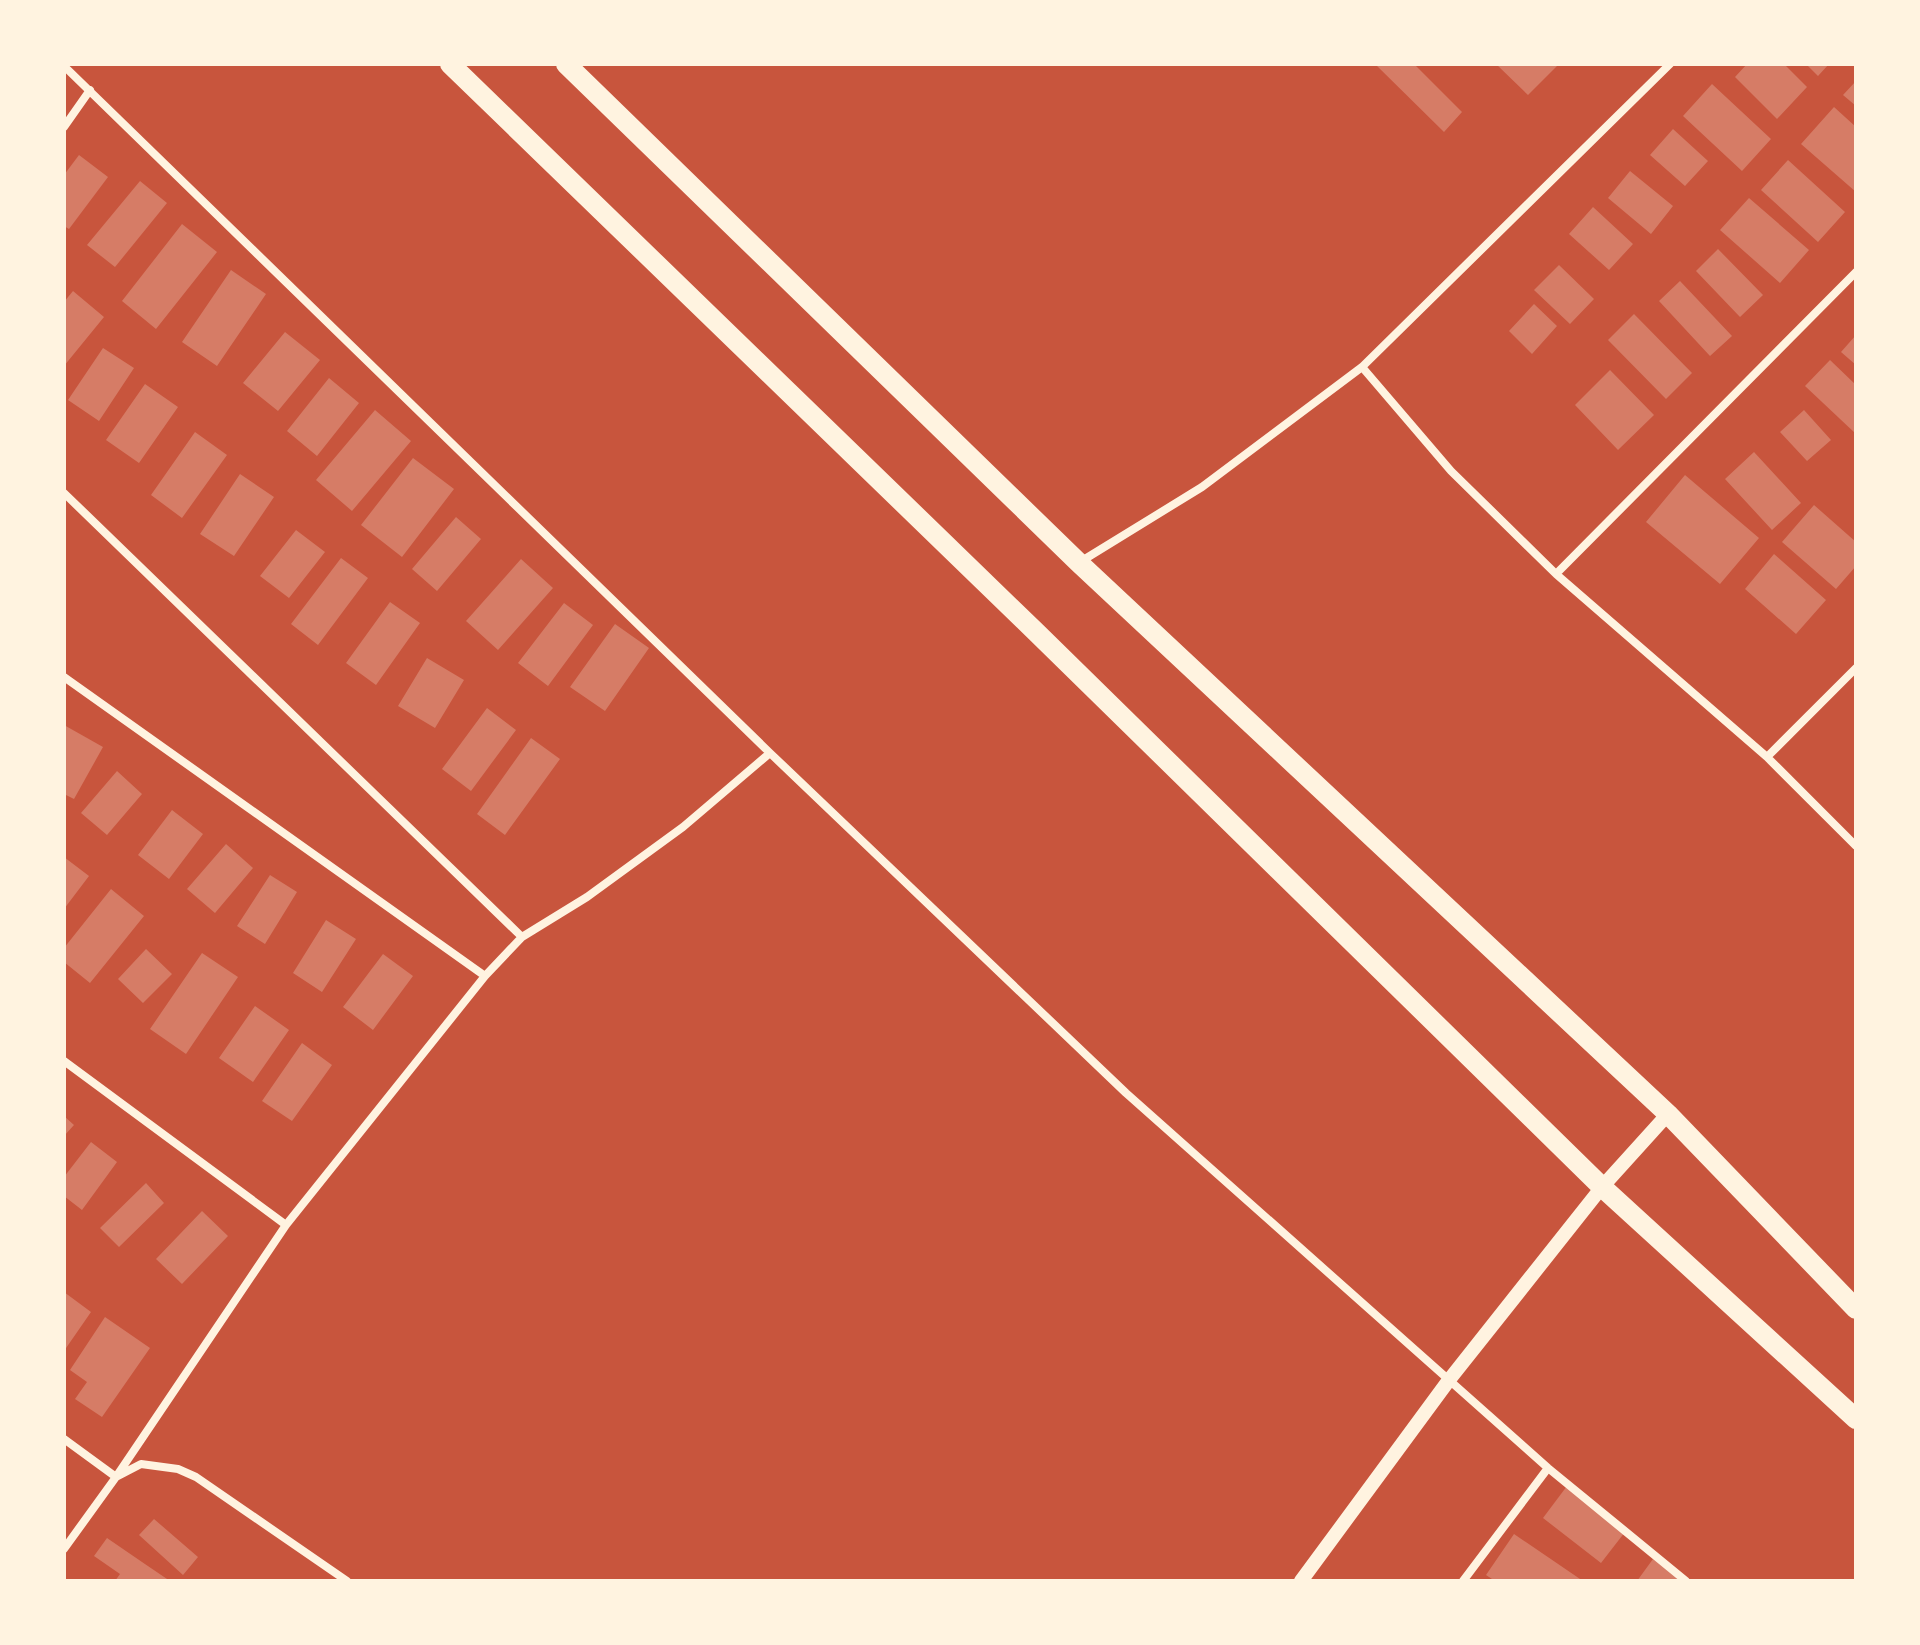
<svg xmlns="http://www.w3.org/2000/svg" width="1920" height="1645" font-family="'PT Sans Narrow',sans-serif">
<style>
.building{fill:#d67c66}
.lines{fill:none;stroke-linecap:round;stroke-linejoin:round}
.minor{stroke:#fff3e0;stroke-width:8}
.tertiary{stroke:#fff3e0;stroke-width:14}
.primary{stroke:#fff3e0;stroke-width:20}
</style>
<rect width="100%" height="100%" fill="#c8553d"/>
<!-- building -->
<path class="building" d="M 1375,64 L 1414,64 L 1462,112 L 1444,132 Z
M 1496,64 L 1559,64 L 1528,95 Z
M 1747,64 L 1784,64 L 1807,87 L 1777,119 L 1735,77 Z
M 1806,64 L 1829,64 L 1818,76 Z
M 1856,81 L 1856,106 L 1843,95 Z
M 1712,84 L 1771,139 L 1742,171 L 1683,116 Z
M 1834,107 L 1856,127 L 1856,192 L 1801,144 Z
M 1673,129 L 1708,161 L 1685,186 L 1650,155 Z
M 79,155 L 108,177 L 69,229 L 64,226 L 64,175 Z
M 1788,160 L 1845,212 L 1818,242 L 1761,190 Z
M 1630,171 L 1673,206 L 1651,234 L 1608,198 Z
M 140,181 L 167,203 L 115,267 L 87,245 Z
M 1749,198 L 1809,250 L 1780,283 L 1720,230 Z
M 1593,207 L 1633,244 L 1609,270 L 1569,234 Z
M 182,224 L 217,252 L 156,329 L 122,301 Z
M 1718,249 L 1763,295 L 1740,317 L 1696,271 Z
M 1559,265 L 1594,299 L 1570,324 L 1534,290 Z
M 231,270 L 266,294 L 217,366 L 182,342 Z
M 1680,281 L 1732,336 L 1710,356 L 1659,301 Z
M 73,291 L 104,317 L 64,366 L 64,302 Z
M 1534,304 L 1557,326 L 1532,354 L 1509,331 Z
M 1634,314 L 1692,373 L 1666,399 L 1608,340 Z
M 285,332 L 320,360 L 278,411 L 243,383 Z
M 1856,335 L 1856,365 L 1841,352 Z
M 103,348 L 134,368 L 99,421 L 68,400 Z
M 1830,360 L 1856,385 L 1856,434 L 1805,386 Z
M 1610,370 L 1654,415 L 1618,450 L 1575,405 Z
M 329,378 L 359,403 L 317,456 L 287,431 Z
M 145,384 L 178,407 L 139,463 L 106,440 Z
M 375,410 L 411,441 L 352,511 L 316,480 Z
M 1804,410 L 1831,440 L 1807,461 L 1780,432 Z
M 195,432 L 227,455 L 182,518 L 151,495 Z
M 1754,452 L 1801,503 L 1772,530 L 1725,479 Z
M 413,458 L 454,489 L 402,557 L 361,525 Z
M 240,474 L 274,497 L 234,556 L 200,534 Z
M 1685,475 L 1759,538 L 1720,584 L 1646,522 Z
M 1814,505 L 1856,542 L 1856,566 L 1836,589 L 1782,542 Z
M 456,517 L 481,539 L 437,591 L 412,569 Z
M 296,530 L 325,552 L 289,598 L 260,576 Z
M 1774,554 L 1826,600 L 1796,634 L 1745,589 Z
M 341,558 L 368,578 L 318,645 L 291,624 Z
M 521,559 L 553,588 L 498,650 L 466,621 Z
M 390,602 L 420,623 L 376,685 L 346,663 Z
M 564,603 L 593,625 L 548,686 L 518,663 Z
M 615,624 L 649,648 L 605,711 L 570,687 Z
M 427,658 L 464,680 L 435,728 L 398,706 Z
M 487,708 L 516,730 L 471,791 L 442,769 Z
M 64,725 L 103,747 L 74,799 L 64,794 Z
M 531,738 L 560,759 L 505,835 L 477,814 Z
M 117,771 L 142,794 L 107,835 L 81,813 Z
M 172,810 L 203,834 L 169,879 L 138,855 Z
M 226,844 L 253,868 L 215,913 L 187,889 Z
M 64,857 L 89,876 L 64,909 Z
M 270,875 L 297,892 L 265,944 L 237,926 Z
M 111,889 L 144,916 L 90,983 L 64,962 L 64,948 Z
M 326,920 L 356,939 L 322,992 L 293,973 Z
M 146,949 L 172,974 L 143,1003 L 118,979 Z
M 202,953 L 238,977 L 186,1054 L 150,1029 Z
M 383,954 L 413,976 L 373,1030 L 343,1007 Z
M 255,1006 L 289,1030 L 253,1082 L 219,1058 Z
M 302,1043 L 332,1065 L 292,1121 L 262,1101 Z
M 64,1116 L 74,1125 L 64,1136 Z
M 91,1142 L 117,1162 L 82,1210 L 64,1196 L 64,1177 Z
M 146,1183 L 164,1203 L 119,1247 L 100,1228 Z
M 202,1211 L 228,1236 L 182,1284 L 156,1259 Z
M 64,1292 L 91,1312 L 64,1351 Z
M 105,1317 L 150,1348 L 102,1417 L 75,1399 L 87,1382 L 70,1370 Z
M 1567,1486 L 1625,1532 L 1601,1563 L 1543,1518 Z
M 154,1519 L 198,1557 L 183,1575 L 139,1535 Z
M 1514,1534 L 1583,1581 L 1495,1581 L 1486,1575 Z
M 107,1538 L 142,1562 L 170,1581 L 115,1581 L 120,1574 L 94,1556 Z
M 1653,1559 L 1683,1581 L 1637,1581 Z"/>
<g class="lines">
<!-- minor -->
<path class="minor" d="M 64,66 L 770,753 L 1126,1093 L 1548,1468 L 1686,1581
M 64,127 L 90,90
M 1362,367 L 1451,471 L 1556,574 L 1767,757 L 1856,846
M 64,493 L 522,937
M 1080,562 L 1202,487 L 1362,367 L 1670,64
M 1556,574 L 1856,272
M 64,677 L 485,976
M 1767,757 L 1856,668
M 64,1061 L 286,1225
M 64,1439 L 116,1477 L 141,1464 L 178,1469 L 196,1477 L 347,1581
M 64,1549 L 116,1477 L 286,1225 L 485,976 L 522,937 L 587,897 L 683,827 L 770,753
M 1463,1581 L 1548,1468"/>
<!-- tertiary -->
<path class="tertiary" d="M 1301,1581 L 1449,1380 L 1602,1187 L 1668,1114"/>
<!-- primary -->
<path class="primary" d="M 450,64 L 1036,632 L 1602,1187 L 1856,1419
M 566,64 L 1079,563 L 1668,1114 L 1856,1309"/>
</g>
<!-- border -->
<rect width="1920" height="1645" fill="none" stroke="#fff3e0" stroke-width="132"/>
</svg>
